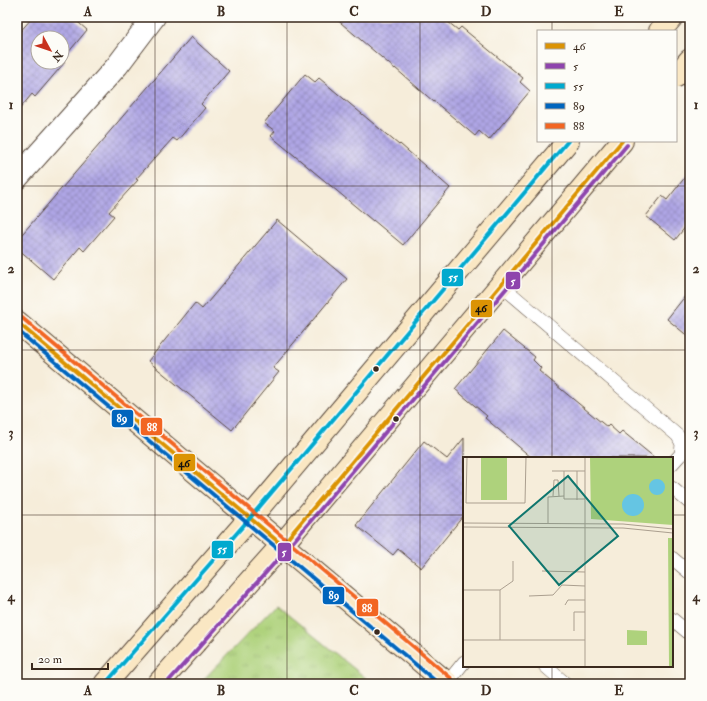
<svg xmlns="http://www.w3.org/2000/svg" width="707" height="701" font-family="'IM FELL Double Pica',serif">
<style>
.grass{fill:url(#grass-tufts);stroke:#747e4d}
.building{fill:url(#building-cross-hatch)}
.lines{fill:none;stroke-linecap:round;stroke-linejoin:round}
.lane-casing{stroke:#57473a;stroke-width:14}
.street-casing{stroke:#57473a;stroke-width:24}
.secondary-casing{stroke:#57473a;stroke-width:24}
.lane{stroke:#fff;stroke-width:13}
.street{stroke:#fff;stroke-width:22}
.secondary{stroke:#fae7c3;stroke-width:22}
.bus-1-casing{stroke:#fdfcf7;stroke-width:7}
.bus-2-casing{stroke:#fdfcf7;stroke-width:7}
.bus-3-casing{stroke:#fdfcf7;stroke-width:7}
.bus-4-casing{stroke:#fdfcf7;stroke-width:7}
.bus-5-casing{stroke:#fdfcf7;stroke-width:7}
.bus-1{stroke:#db9304;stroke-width:4}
.bus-2{stroke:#8e44ad;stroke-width:4}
.bus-3{stroke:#00a9ce;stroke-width:4}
.bus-4{stroke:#0065bd;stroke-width:4}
.bus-5{stroke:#f26522;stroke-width:4}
.grid{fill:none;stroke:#3b2a1e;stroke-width:1;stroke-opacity:0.55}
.bus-dot{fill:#3b2a1e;stroke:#fdfcf7;stroke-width:1.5}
.inset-road{fill:none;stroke:#ab9f8f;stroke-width:1}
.view{fill:#0f766e;fill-opacity:0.15;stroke:#0f766e;stroke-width:2}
.inset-edge{fill:none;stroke:#3b2a1e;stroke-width:2}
.line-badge{stroke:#fdfcf7;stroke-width:1.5}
.badge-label{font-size:11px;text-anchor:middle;font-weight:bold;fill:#fff}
.pale-badge-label{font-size:11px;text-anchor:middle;font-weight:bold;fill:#111}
.neatline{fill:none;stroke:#3b2a1e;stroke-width:1.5}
.grid-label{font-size:13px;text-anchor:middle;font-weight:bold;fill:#3b2a1e}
</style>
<defs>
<pattern id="grass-tufts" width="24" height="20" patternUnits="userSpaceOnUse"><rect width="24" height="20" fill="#aed27c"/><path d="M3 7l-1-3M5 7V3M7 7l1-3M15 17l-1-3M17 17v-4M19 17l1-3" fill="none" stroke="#97b46b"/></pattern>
<pattern id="building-cross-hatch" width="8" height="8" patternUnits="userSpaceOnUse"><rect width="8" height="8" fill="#afa6e5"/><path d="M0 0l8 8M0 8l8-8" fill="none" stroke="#9087b9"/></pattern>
</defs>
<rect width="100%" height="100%" fill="#fdfcf7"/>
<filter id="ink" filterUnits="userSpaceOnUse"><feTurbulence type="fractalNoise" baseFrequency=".025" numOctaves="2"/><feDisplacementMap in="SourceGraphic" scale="8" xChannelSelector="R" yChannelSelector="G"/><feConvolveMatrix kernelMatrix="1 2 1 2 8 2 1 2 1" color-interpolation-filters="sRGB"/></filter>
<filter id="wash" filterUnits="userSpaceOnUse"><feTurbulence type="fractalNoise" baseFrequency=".012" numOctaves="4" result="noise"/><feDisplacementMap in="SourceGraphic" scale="16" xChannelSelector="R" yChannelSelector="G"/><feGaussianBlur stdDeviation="0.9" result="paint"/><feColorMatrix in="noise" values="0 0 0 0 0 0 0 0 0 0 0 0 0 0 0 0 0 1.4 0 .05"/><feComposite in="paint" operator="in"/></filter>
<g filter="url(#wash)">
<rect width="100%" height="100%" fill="#f6edda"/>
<!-- grass -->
<path class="grass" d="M 276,605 L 373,684 L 199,684 Z"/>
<g id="blocks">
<!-- building -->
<path class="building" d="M 33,17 L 72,17 L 87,30 L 62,60 L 62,38 L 38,38 L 38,62 L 65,62 L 35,97 L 32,94 L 17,112 L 17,35 Z
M 334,17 L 442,17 L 458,30 L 461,27 L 523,78 L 520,82 L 530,91 L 489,140 L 479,131 L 475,136 L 435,102 L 434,102 L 395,68 L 395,69 Z
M 191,37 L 229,71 L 201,104 L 205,108 L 177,141 L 173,138 L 136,179 L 138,180 L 109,212 L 114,216 L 84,251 L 80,247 L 53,279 L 17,248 L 17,240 L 106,137 L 105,137 Z
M 305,74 L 315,82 L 319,78 L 399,145 L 400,144 L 450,188 L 403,245 L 373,220 L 373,221 L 271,136 L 275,131 L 264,123 Z
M 690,171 L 690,221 L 675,240 L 646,216 L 662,196 L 667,200 Z
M 277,220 L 347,279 L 273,368 L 279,372 L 232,430 L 148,361 L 195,303 L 202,309 Z
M 690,290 L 690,338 L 667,319 Z
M 503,331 L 535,357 L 533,360 L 541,368 L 539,371 L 607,427 L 609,425 L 619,434 L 622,431 L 655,458 L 532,458 L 485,418 L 487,416 L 455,389 Z
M 464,438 L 464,515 L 421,568 L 398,549 L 393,555 L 356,525 L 424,441 L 447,459 Z"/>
</g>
</g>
<g filter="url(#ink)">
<use href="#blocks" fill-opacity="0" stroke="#57473a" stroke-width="1"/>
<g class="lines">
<defs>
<path id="lane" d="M 501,285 L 678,436 L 682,444 L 681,454 L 672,464
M 672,488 L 690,503
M 672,558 L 690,573
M 672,619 L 690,634
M 545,666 L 566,684
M 447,683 L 464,662"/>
<path id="street" d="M 17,178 L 117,66 L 154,17"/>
<path id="secondary" d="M 660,31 L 672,17
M 676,76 L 690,60
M 17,322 L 448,684
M 105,684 L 250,518 L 568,141
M 158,684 L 282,545 L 622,141"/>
</defs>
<!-- lane casing -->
<use href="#lane" class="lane-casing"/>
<!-- street casing -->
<use href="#street" class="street-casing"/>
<!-- secondary casing -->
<use href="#secondary" class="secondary-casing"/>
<!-- lane -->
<use href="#lane" class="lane"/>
<!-- street -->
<use href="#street" class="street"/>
<!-- secondary -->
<use href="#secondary" class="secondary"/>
<defs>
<path id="bus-1" d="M 17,322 L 282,545 L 622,141"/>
<path id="bus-2" d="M 166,684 L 287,549 L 627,145"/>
<path id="bus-3" d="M 105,684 L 250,518 L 568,141"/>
<path id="bus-4" d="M 17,330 L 439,684"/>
<path id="bus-5" d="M 21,317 L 452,679"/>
</defs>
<!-- bus-1 casing -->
<use href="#bus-1" class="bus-1-casing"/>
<!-- bus-2 casing -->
<use href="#bus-2" class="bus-2-casing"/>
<!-- bus-3 casing -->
<use href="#bus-3" class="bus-3-casing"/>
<!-- bus-4 casing -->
<use href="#bus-4" class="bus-4-casing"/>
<!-- bus-5 casing -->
<use href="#bus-5" class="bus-5-casing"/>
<!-- bus-1 -->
<use href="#bus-1" class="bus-1"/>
<!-- bus-2 -->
<use href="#bus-2" class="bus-2"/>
<!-- bus-3 -->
<use href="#bus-3" class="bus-3"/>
<!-- bus-4 -->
<use href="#bus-4" class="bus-4"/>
<!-- bus-5 -->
<use href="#bus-5" class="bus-5"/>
</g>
</g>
<!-- grid -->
<path class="grid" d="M 155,17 L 155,684M 287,17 L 287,684M 420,17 L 420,684M 552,17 L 552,31M 552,141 L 552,458M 17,186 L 690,186M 17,350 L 690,350M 17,515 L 464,515M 672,515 L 690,515M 552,666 L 552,684"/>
<!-- markers -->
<g class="bus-dot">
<circle cx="376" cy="369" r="3.5"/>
<circle cx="396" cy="419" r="3.5"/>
<circle cx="377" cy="632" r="3.5"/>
</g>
<!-- overview -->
<g transform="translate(463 457)">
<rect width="210" height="210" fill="#f6edda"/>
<path d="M 127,0 L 210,0 L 210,68 L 128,62 ZM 205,81 L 210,81 L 210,210 L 206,210 Z" fill="#aed27c"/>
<path d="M 18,0 L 44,0 L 44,43 L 18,43 Z" fill="#aed27c"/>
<path d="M 164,173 L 184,174 L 184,188 L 164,188 Z" fill="#aed27c"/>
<path d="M186 30a8 8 0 1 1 16 0a8 8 0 1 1-16 0ZM159 48a11 11 0 1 1 22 0a11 11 0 1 1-22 0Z" fill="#65c5e3"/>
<path class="inset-road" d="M 4,0 L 3,46 L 62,46 L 63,0M 89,14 L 122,14M 101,14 L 101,42 L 122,42M 90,39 L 91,23 L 95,23 L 96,39M 114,43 L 114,14M 0,66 L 160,67 L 210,72M 85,66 L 85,40 L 101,39M 0,70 L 160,71 L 210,76M 79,114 L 122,115M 0,133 L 37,133M 37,133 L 50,124 L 50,104M 66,139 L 90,138 L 99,128 L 122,129M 102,148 L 105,143 L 122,143M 111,174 L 111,155 L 122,155M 0,183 L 122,183M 37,183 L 37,133M 122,210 L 122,0"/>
<path class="view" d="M 105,19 L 155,79 L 96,128 L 46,69 Z"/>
<rect width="210" height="210" class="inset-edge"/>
</g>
<g class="line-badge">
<rect x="441" y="268" width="23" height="19" rx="4" fill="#00a9ce"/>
<rect x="505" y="271" width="16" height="19" rx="4" fill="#8e44ad"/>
<rect x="470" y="299" width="23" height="19" rx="4" fill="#db9304"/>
<rect x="111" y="409" width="23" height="19" rx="4" fill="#0065bd"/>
<rect x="140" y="417" width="23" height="19" rx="4" fill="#f26522"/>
<rect x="173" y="453" width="23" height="19" rx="4" fill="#db9304"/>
<rect x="211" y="540" width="23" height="19" rx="4" fill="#00a9ce"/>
<rect x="277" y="542" width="15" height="20" rx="4" fill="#8e44ad"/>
<rect x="322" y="586" width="23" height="19" rx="4" fill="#0065bd"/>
<rect x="356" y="598" width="23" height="19" rx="4" fill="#f26522"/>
</g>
<g class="badge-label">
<text x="453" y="281">55</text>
<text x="513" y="285">5</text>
<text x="122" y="422">89</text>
<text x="152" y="431">88</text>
<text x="222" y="553">55</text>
<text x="284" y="556">5</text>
<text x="334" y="599">89</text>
<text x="367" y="612">88</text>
</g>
<g class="pale-badge-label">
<text x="481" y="312">46</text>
<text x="184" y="467">46</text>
</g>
<!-- margin -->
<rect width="707" height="701" fill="none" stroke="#fdfcf7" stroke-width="44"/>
<!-- legend -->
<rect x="537" y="30" width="140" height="112" fill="#fdfcf7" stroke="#afa8a0"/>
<rect x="545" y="43" width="20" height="6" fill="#db9304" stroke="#afa8a0"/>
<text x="573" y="50" font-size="12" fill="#3b2a1e">46</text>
<rect x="545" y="63" width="20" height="6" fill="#8e44ad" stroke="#afa8a0"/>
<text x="573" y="70" font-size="12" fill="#3b2a1e">5</text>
<rect x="545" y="83" width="20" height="6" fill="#00a9ce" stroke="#afa8a0"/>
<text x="573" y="90" font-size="12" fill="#3b2a1e">55</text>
<rect x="545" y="103" width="20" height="6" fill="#0065bd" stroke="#afa8a0"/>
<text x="573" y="110" font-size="12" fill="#3b2a1e">89</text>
<rect x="545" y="123" width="20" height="6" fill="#f26522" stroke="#afa8a0"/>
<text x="573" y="130" font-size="12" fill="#3b2a1e">88</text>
<!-- north arrow -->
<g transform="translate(50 50) rotate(130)"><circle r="19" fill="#fdfcf7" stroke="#afa8a0"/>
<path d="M0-3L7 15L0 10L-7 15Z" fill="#c8321e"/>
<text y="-6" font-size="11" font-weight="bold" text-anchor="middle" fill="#3b2a1e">N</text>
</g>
<!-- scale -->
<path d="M32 663v6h76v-6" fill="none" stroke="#3b2a1e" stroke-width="2"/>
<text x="38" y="663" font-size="12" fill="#3b2a1e" stroke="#fdfcf7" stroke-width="3" paint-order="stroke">20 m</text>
<rect x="22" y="22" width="663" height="657" class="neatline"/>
<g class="grid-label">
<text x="88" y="16">A</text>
<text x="221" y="16">B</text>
<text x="354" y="16">C</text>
<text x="486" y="16">D</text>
<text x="619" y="16">E</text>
<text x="11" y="109">1</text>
<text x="696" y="109">1</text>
<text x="11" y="273">2</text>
<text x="696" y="273">2</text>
<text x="11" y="437">3</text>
<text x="696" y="437">3</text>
<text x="11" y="601">4</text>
<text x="696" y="601">4</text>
<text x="88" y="695">A</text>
<text x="221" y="695">B</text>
<text x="354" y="695">C</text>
<text x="486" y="695">D</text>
<text x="619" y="695">E</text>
</g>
</svg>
